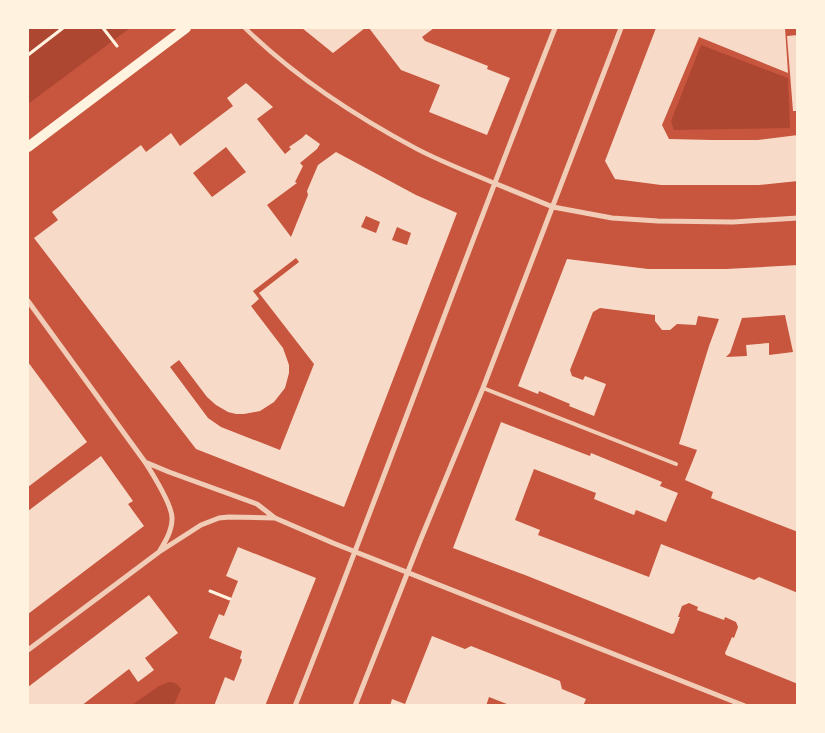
<svg xmlns="http://www.w3.org/2000/svg" width="825" height="733" font-family="'Alegreya Sans',sans-serif">
<style>
.green{fill:#ae4732}
.building{fill:#f7dbc8;fill-rule:evenodd}
.lines{fill:none;stroke-linecap:round;stroke-linejoin:round}
.path{stroke:#fff3e0;stroke-width:3}
.service{stroke:#f1ccb7;stroke-width:4}
.pedestrian{stroke:#f1ccb7;stroke-width:4.5}
.minor{stroke:#f1ccb7;stroke-width:5}
.secondary{stroke:#fff3e0;stroke-width:10}
</style>
<rect width="100%" height="100%" fill="#c8553d"/>
<!-- green -->
<path class="green" d="M 28,28 L 130,28 L 28,104 Z
M 701,45 L 788,78 L 790,128 L 674,130 L 671,121 Z
M 169,682 C 175,682 177,684 181,689 L 174,705 L 132,705 L 159,686 Z"/>
<!-- building -->
<path class="building" d="M 302,28 L 365,28 L 333,53 Z
M 369,28 L 434,28 L 422,37 L 425,41 L 488,66 L 487,69 L 510,78 L 487,135 L 429,112 L 440,85 L 401,70 Z
M 656,28 L 785,28 L 788,73 L 699,37 L 662,125 L 669,139 L 712,140 L 758,140 L 798,135 L 798,181 L 759,185 L 661,185 L 615,179 L 605,161 Z
M 798,35 L 798,111 L 793,111 L 787,36 Z
M 246,83 L 273,107 L 257,119 L 285,154 L 291,149 L 289,147 L 302,138 L 306,134 L 320,144 L 317,149 L 300,163 L 303,166 L 295,182 L 297,183 L 267,205 L 291,237 L 308,195 L 307,191 L 318,165 L 336,152 L 416,195 L 457,213 L 344,507 L 196,449 L 34,238 L 58,220 L 52,212 L 141,145 L 146,152 L 171,133 L 180,146 L 233,106 L 227,98 ZM 226,147 L 246,172 L 212,197 L 193,173 ZM 366,216 L 380,222 L 376,233 L 361,227 ZM 397,227 L 411,233 L 407,245 L 392,240 ZM 296,258 L 299,262 L 259,293 L 314,364 L 280,450 L 221,427 L 208,418 L 170,367 L 179,360 L 207,397 L 216,405 L 228,412 L 236,414 L 244,414 L 260,411 L 274,402 L 285,388 L 289,373 L 289,365 L 283,348 L 251,306 L 259,299 L 253,291 Z
M 567,259 L 648,269 L 726,269 L 798,265 L 798,532 L 711,498 L 713,492 L 685,480 L 697,450 L 679,444 L 709,346 L 719,319 L 698,316 L 696,325 L 677,324 L 670,330 L 662,330 L 655,321 L 655,315 L 600,308 L 593,312 L 570,370 L 572,376 L 583,380 L 585,376 L 606,384 L 594,416 L 569,406 L 570,404 L 539,391 L 538,394 L 518,386 ZM 785,315 L 793,352 L 769,355 L 769,343 L 746,345 L 747,356 L 726,357 L 730,353 L 742,318 Z
M 28,362 L 87,442 L 28,487 Z
M 501,422 L 590,456 L 591,453 L 662,482 L 660,486 L 678,493 L 666,522 L 636,510 L 634,515 L 594,499 L 596,493 L 534,469 L 515,520 L 540,530 L 538,535 L 649,577 L 661,544 L 754,580 L 759,577 L 798,593 L 798,684 L 726,655 L 725,653 L 732,637 L 734,638 L 738,627 L 736,622 L 725,617 L 724,620 L 697,610 L 698,607 L 689,603 L 682,606 L 678,617 L 680,617 L 674,633 L 672,634 L 525,575 L 453,548 Z
M 101,456 L 133,501 L 128,504 L 144,526 L 28,614 L 28,511 Z
M 238,547 L 316,578 L 265,706 L 214,706 L 225,677 L 234,681 L 242,660 L 240,658 L 242,651 L 209,638 L 219,614 L 224,616 L 238,581 L 226,576 Z
M 149,595 L 178,633 L 145,658 L 154,670 L 138,682 L 129,669 L 81,706 L 28,706 L 28,687 Z
M 432,636 L 465,649 L 471,646 L 560,681 L 562,689 L 586,699 L 583,706 L 512,706 L 489,697 L 486,706 L 390,706 L 392,699 L 405,704 Z"/>
<g class="lines">
<!-- path -->
<path class="path" d="M 103,28 L 117,46
M 28,55 L 63,28
M 210,591 L 230,599"/>
<!-- service -->
<path class="service" d="M 483,388 L 676,464"/>
<!-- pedestrian -->
<path class="pedestrian" d="M 245,28 C 295,77 355,116 417,149 C 442,162 468,172 494,183"/>
<!-- minor -->
<path class="minor" d="M 494,183 L 553,207 L 612,218 L 658,221 L 733,222 L 798,218
M 28,301 L 145,462 C 152,473 173,506 172,519 C 172,531 165,542 159,552
M 145,462 L 169,472 L 257,504 L 275,518 L 333,543 L 745,706
M 28,650 L 159,552 L 201,525 L 219,518 L 229,517 L 275,518
M 295,706 C 384,481 466,253 555,28
M 355,706 L 420,541 L 483,388 L 621,28"/>
<!-- secondary -->
<path class="secondary" d="M 28,147 L 186,28"/>
</g>
<!-- border -->
<rect width="825" height="733" fill="none" stroke="#fff3e0" stroke-width="58"/>
</svg>
